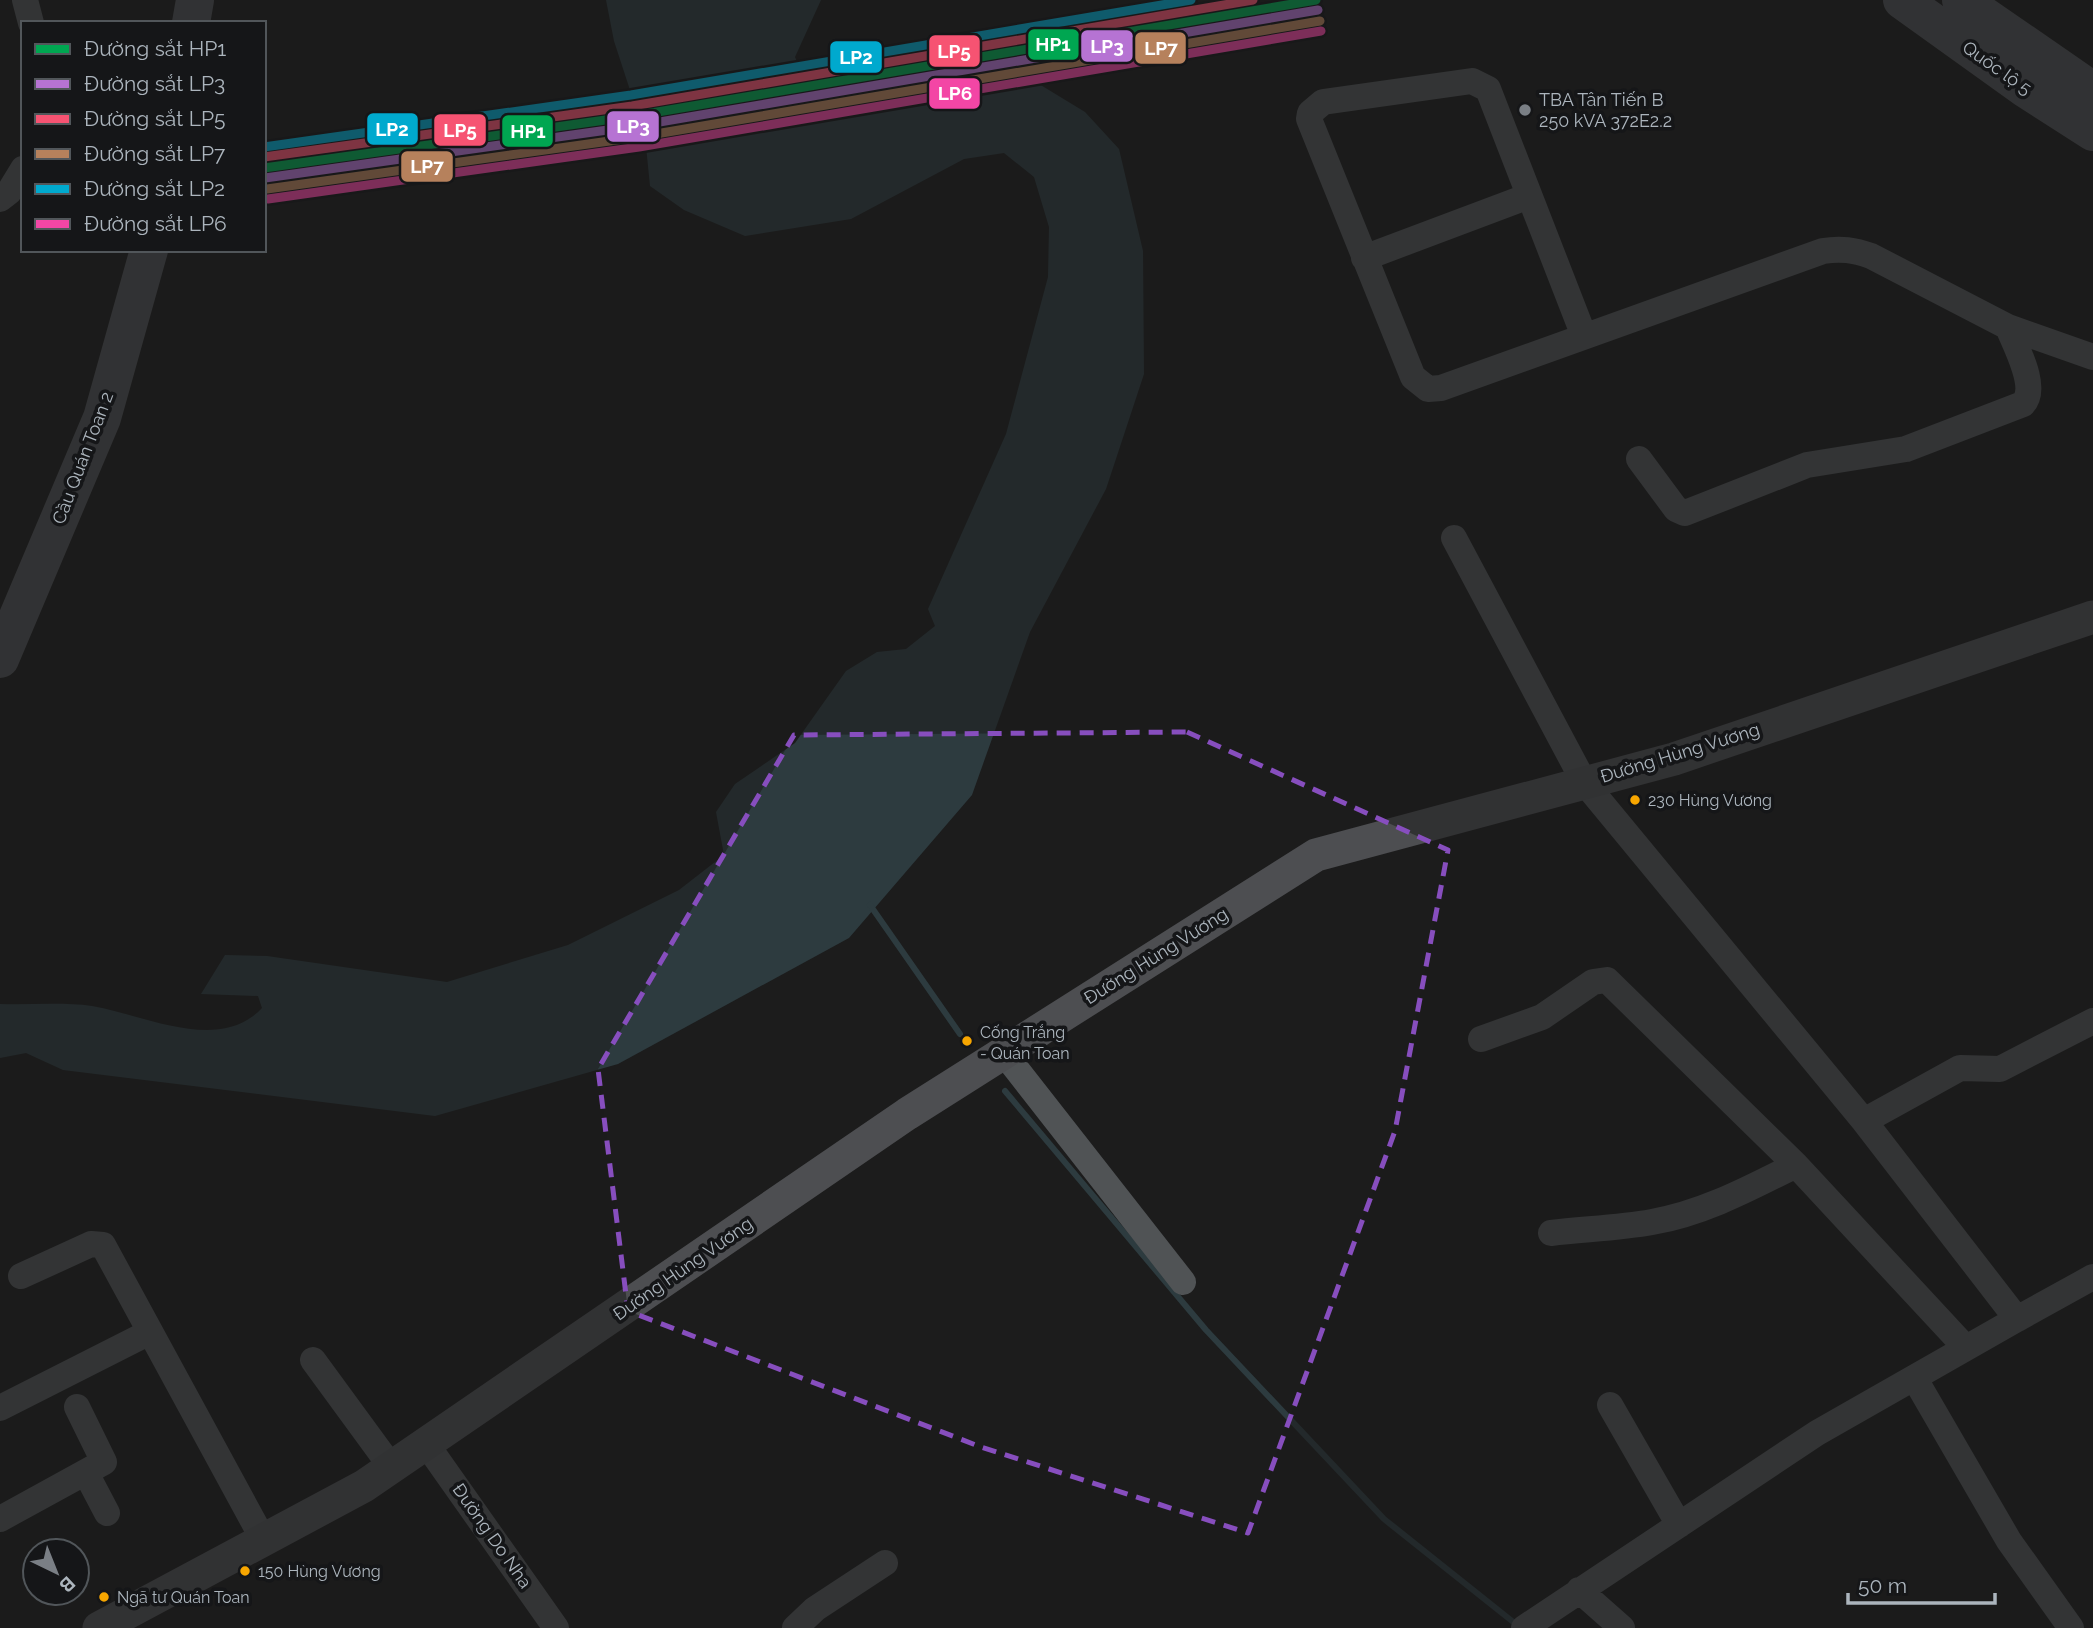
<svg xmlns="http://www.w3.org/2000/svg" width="2093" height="1628" font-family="Raleway,sans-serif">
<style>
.water{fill:#2d3b3f}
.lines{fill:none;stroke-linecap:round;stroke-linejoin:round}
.stream{stroke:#2d3b3f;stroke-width:6}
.minor{stroke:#505355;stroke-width:26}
.major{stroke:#4d4e51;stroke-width:33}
.highway{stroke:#4d4f52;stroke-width:38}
.rail-1-casing{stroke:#151618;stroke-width:14}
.rail-2-casing{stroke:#151618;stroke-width:14}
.rail-3-casing{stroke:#151618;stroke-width:14}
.rail-4-casing{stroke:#151618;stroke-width:14}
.rail-5-casing{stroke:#151618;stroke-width:14}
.rail-6-casing{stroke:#151618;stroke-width:14}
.rail-1{stroke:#00a651;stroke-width:9}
.rail-2{stroke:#b673d3;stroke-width:9}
.rail-3{stroke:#f65372;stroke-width:9}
.rail-4{stroke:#b6815c;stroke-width:9}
.rail-5{stroke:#00a9ce;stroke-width:9}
.rail-6{stroke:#f346a5;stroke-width:9}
.marked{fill:none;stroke:#874ebe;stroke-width:5;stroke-dasharray:14 9;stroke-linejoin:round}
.poi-dot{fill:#7a7f85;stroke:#151618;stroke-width:2.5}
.bus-dot{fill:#f7a600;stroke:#151618;stroke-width:2.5}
.labels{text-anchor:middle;stroke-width:7;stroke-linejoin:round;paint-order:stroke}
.bus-label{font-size:16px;fill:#acb5bd;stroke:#151618;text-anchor:start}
.street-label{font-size:18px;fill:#acb5bd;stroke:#151618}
.poi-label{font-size:18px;fill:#acb5bd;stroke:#151618;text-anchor:start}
.line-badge{stroke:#151618;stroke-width:2.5}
.badge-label{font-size:19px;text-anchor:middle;font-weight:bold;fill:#fff}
</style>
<rect width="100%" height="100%" fill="#1c1c1c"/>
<!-- water -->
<path class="water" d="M 606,0 L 821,0 L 795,57 L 819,112 L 918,86 L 1016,70 L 1085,112 L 1119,149 L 1143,251 L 1144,374 L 1106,489 L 1030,632 L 972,795 L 849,938 L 618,1064 L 435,1116 L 63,1070 L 26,1053 L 0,1058 L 0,1004 C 30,1005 63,1002 92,1006 C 145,1015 219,1054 262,1008 L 258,996 L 201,994 L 225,955 L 267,956 L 447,982 L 568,945 L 679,890 L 724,855 L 716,812 L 735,784 L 795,743 L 846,671 L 877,652 L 906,649 L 935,626 L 928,609 L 1006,434 L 1048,277 L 1049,227 L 1034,177 L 1004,153 L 964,159 L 851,219 L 745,236 L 684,210 L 650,186 L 645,136 L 614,41 Z"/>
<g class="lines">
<!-- stream -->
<path class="stream" d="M 870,905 L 960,1034
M 1005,1091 L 1206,1330 L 1384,1519 L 1517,1625"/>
<!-- minor -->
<path class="minor" d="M 25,0 L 31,23
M 0,199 L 9,192 L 23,169
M 1364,258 L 1529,196
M 1584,336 L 1488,89 L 1472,81 L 1323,102 L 1310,113 L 1309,119 L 1413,377 L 1428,389 L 1441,388 L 1823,251 C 1841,248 1854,250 1871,256 L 2008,327 L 2093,357
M 1639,459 L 1676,509 L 1685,513 L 1807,465 L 1906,449 L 2023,404 C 2039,387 2015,346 2008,327
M 1454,538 L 1584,782 L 1864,1121 L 2017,1319 L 1817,1433 L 1524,1628
M 1481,1039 L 1542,1017 L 1593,982 L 1607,980 L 1796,1165 L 1966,1348
M 1003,1052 L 1183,1282
M 1864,1121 L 1960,1068 L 2000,1069 L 2093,1021
M 1551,1233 C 1584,1229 1619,1228 1652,1222 C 1704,1213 1750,1188 1796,1165
M 21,1276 L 91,1244 L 103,1245 L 264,1541
M 2017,1319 L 2093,1277
M 313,1360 L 392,1468
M 1915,1379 L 2009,1541 L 2071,1628
M 1610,1405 L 1679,1525
M 0,1408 L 150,1332
M 427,1445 L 556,1628
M 86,1473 L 107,1513
M 0,1519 L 104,1462 L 77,1407
M 1579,1590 L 1622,1628
M 795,1628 L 815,1609 L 885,1563"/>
<!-- major -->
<path class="major" d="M 99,1628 L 364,1486 L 907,1114 L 1316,855 L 1674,759 L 2093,617"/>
<!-- highway -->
<path class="highway" d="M 1902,0 L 2026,89 L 2093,132
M 1961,0 L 2093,91
M 191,23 L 195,0
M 0,659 L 102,418 L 149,250"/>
<defs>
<path id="rail-1" d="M 264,168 L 634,116 L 1316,0"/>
<path id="rail-2" d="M 265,178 L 636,126 L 1318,10"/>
<path id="rail-3" d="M 264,157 L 632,106 L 1253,0"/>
<path id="rail-4" d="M 267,189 L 638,137 L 1320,21"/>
<path id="rail-5" d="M 264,147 L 631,95 L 1191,0"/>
<path id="rail-6" d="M 268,199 L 639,147 L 1321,31"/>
</defs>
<!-- rail-1 casing -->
<use href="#rail-1" class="rail-1-casing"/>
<!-- rail-2 casing -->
<use href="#rail-2" class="rail-2-casing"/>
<!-- rail-3 casing -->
<use href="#rail-3" class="rail-3-casing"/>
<!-- rail-4 casing -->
<use href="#rail-4" class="rail-4-casing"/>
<!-- rail-5 casing -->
<use href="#rail-5" class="rail-5-casing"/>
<!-- rail-6 casing -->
<use href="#rail-6" class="rail-6-casing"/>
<!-- rail-1 -->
<use href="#rail-1" class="rail-1"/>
<!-- rail-2 -->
<use href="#rail-2" class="rail-2"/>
<!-- rail-3 -->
<use href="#rail-3" class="rail-3"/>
<!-- rail-4 -->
<use href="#rail-4" class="rail-4"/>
<!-- rail-5 -->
<use href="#rail-5" class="rail-5"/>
<!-- rail-6 -->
<use href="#rail-6" class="rail-6"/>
</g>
<!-- marked area -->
<path d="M0 0H2093V1628H0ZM 1187,732 L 1448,850 L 1395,1131 L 1248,1533 L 981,1447 L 628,1311 L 598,1069 L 794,735 Z" fill="#1c1c1c" fill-opacity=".55" fill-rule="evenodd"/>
<path class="marked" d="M 1187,732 L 1448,850 L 1395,1131 L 1248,1533 L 981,1447 L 628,1311 L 598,1069 L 794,735 Z"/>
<!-- markers -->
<circle class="poi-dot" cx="1525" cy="110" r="7"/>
<g class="bus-dot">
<circle cx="1635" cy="800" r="6"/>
<circle cx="967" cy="1041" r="6"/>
<circle cx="245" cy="1571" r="6"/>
<circle cx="104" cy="1597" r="6"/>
</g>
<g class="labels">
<!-- bus labels -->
<g class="bus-label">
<text x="1648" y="806">230 Hùng Vương</text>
<text x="980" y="1038">Cống Trắng<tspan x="980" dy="21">- Quán Toan</tspan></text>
<text x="258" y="1577">150 Hùng Vương</text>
<text x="117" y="1603">Ngã tư Quán Toan</text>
</g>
<!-- street labels -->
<g class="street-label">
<text transform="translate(1997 68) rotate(35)" y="6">Quốc lộ 5</text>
<text transform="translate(83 458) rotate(-69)" y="6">Cầu Quán Toan 2</text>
<text transform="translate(1680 753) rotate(-17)" y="6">Đường Hùng Vương</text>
<text transform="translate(1156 956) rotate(-32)" y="6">Đường Hùng Vương</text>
<text transform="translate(683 1269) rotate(-35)" y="6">Đường Hùng Vương</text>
<text transform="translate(492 1536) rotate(55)" y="6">Đường Do Nha</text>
</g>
<!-- poi labels -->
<g class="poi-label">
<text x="1539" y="106">TBA Tân Tiến B<tspan x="1539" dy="21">250 kVA 372E2.2</tspan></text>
</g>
</g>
<g class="line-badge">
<rect x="1027" y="28" width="53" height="33" rx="7" fill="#00a651"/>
<rect x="1080" y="29" width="54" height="34" rx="7" fill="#b673d3"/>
<rect x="1134" y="31" width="53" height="34" rx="7" fill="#b6815c"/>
<rect x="928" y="34" width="53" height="34" rx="7" fill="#f65372"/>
<rect x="829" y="40" width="54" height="34" rx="7" fill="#00a9ce"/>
<rect x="928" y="77" width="53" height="33" rx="7" fill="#f346a5"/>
<rect x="606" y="110" width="54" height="33" rx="7" fill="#b673d3"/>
<rect x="366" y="112" width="53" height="34" rx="7" fill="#00a9ce"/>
<rect x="433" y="113" width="54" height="34" rx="7" fill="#f65372"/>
<rect x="501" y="114" width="53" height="34" rx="7" fill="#00a651"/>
<rect x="400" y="150" width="54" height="33" rx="7" fill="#b6815c"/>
</g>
<g class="badge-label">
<text x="1053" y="51">HP1</text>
<text x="1107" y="53">LP3</text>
<text x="1161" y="55">LP7</text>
<text x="954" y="58">LP5</text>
<text x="856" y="64">LP2</text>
<text x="955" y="100">LP6</text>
<text x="633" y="133">LP3</text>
<text x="392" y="136">LP2</text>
<text x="460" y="137">LP5</text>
<text x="528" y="138">HP1</text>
<text x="427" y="173">LP7</text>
</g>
<!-- legend -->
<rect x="21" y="21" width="245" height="231" fill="#151618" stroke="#51565a" stroke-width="2"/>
<rect x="35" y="44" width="35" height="10" fill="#00a651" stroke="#51565a" stroke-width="2"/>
<text x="84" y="56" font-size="21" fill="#acb5bd">Đường sắt HP1</text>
<rect x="35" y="79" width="35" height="10" fill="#b673d3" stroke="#51565a" stroke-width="2"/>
<text x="84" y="91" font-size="21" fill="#acb5bd">Đường sắt LP3</text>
<rect x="35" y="114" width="35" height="10" fill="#f65372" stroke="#51565a" stroke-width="2"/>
<text x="84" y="126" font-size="21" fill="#acb5bd">Đường sắt LP5</text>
<rect x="35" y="149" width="35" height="10" fill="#b6815c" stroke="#51565a" stroke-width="2"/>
<text x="84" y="161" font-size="21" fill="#acb5bd">Đường sắt LP7</text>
<rect x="35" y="184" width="35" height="10" fill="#00a9ce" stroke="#51565a" stroke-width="2"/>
<text x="84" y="196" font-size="21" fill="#acb5bd">Đường sắt LP2</text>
<rect x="35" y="219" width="35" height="10" fill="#f346a5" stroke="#51565a" stroke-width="2"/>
<text x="84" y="231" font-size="21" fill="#acb5bd">Đường sắt LP6</text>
<!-- north arrow -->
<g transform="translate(56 1572) rotate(137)"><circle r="33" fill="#151618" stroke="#51565a" stroke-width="2"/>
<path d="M0-5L12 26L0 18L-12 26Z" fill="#7a7f85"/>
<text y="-10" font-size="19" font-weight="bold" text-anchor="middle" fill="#acb5bd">B</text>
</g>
<!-- scale -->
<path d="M1848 1593v10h147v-10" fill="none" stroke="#acb5bd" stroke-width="3.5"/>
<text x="1858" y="1593" font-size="21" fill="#acb5bd" stroke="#151618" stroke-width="5" paint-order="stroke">50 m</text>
</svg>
